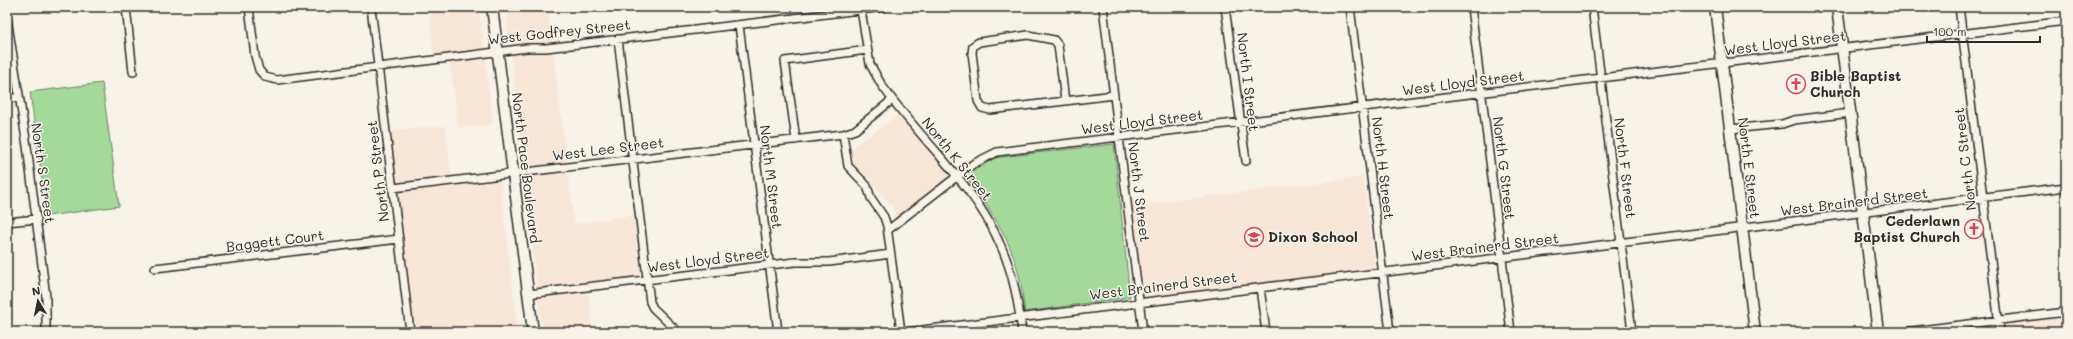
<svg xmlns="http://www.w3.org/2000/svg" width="2073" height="339" font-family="Mali,sans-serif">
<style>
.built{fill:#f8e6d7}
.green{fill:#a5d99b;stroke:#688263}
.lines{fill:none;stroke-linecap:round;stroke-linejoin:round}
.street-casing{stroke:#2b2b2b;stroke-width:10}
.secondary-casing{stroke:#2b2b2b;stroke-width:13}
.street{stroke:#f7f3e8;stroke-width:7}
.secondary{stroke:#f7f3e8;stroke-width:10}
.labels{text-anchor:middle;stroke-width:3;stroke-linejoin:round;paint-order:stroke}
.street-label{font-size:14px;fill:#2b2b2b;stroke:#f7f3e8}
.poi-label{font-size:14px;font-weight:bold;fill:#2b2b2b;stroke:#f7f3e8;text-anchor:start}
</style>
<rect width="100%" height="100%" fill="#f7f3e8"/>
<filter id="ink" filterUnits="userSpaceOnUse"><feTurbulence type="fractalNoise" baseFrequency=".025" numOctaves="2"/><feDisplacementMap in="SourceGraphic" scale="8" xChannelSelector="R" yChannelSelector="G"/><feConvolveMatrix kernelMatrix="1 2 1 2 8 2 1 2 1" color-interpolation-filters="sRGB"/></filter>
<g filter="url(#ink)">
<!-- built -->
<path class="built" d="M 375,7 L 479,7 L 484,49 L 433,56 L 430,8 L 376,12 Z
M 505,7 L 547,7 L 552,43 L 510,46 Z
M 553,52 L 567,163 L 524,168 L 511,55 Z
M 485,58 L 493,124 L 458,128 L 450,62 Z
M 899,114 L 950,176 L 895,219 L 893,206 L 851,161 L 849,150 Z
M 445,126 L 452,177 L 396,183 L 390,131 Z
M 568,172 L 574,224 L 636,215 L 643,276 L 537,289 L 525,177 Z
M 1363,177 L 1375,269 L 1145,297 L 1131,206 Z
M 500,181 L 518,332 L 414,332 L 397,192 Z
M 588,292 L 593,332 L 543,332 L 538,297 Z
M 2066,317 L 2066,332 L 2005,332 L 2004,324 Z"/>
<!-- green -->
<path class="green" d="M 102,83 L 119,206 L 47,216 L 30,92 Z
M 1114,144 L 1130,297 L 1025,312 C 1023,300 1022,288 1019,276 C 1011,238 988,207 966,177 L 993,158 Z"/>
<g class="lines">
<defs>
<path id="street" d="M 126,7 L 133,72
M 249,7 L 255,56 L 259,70 L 265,77 L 277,80 L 527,48 L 546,48 L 884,7
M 371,7 L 410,332
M 1103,7 L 1143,332
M 1225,7 L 1246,161
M 1350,7 L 1390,332
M 1471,7 L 1511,332
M 1592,7 L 1632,332
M 1959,7 L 2000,332
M 861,10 L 870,64 L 881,84 C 918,138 974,183 1000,244 C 1013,272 1018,301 1022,332
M 7,18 L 27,146 L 46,297 L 46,332
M 739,25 L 778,332
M 1028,35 L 1054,40 L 1058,45 L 1065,101 L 990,110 L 982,108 L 978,101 L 972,53 L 973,46 L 979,42 Z
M 618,39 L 650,302 L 653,308 L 678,332
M 7,99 L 19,97
M 1065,101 L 1114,95
M 1730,129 L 1782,124 L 1794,120 L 1851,113
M 843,134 L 848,166 L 867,186 L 871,198 L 884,217 L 887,226 L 901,332
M 796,140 L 785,61 L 867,50
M 393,188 L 843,134 L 855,130 L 892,100
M 7,222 L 37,219
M 888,230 L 973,164 L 997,152 L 2066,21
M 155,268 L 399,239
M 1260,288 L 1266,332
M 528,294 L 795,262 L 829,262 L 891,254
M 906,332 L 2066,187
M 1904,332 L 2066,312"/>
<path id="secondary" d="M 492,7 L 533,332
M 1715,7 L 1755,332
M 1837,7 L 1878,332"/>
</defs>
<!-- street casing -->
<use href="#street" class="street-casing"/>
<!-- secondary casing -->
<use href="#secondary" class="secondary-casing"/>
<!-- street -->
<use href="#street" class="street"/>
<!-- secondary -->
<use href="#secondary" class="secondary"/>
</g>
</g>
<!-- icons -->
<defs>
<symbol id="church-ring" viewBox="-11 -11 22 22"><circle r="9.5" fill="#f7f3e8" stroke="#d1495b" stroke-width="1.5"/><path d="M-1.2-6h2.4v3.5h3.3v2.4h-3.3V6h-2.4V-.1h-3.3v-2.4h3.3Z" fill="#d1495b"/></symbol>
<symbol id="school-ring" viewBox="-11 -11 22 22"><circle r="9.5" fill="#f7f3e8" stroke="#d1495b" stroke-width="1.5"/><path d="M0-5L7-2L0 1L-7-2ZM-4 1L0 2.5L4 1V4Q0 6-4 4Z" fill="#d1495b"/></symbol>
</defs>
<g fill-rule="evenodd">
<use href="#church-ring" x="1785" y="73" width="22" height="22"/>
<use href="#church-ring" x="1963" y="218" width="22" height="22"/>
<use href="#school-ring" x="1243" y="226" width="22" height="22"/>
</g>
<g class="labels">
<!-- street labels -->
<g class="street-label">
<text transform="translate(559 32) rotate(-6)" y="5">West Godfrey Street</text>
<text transform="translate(1785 43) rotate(-7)" y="5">West Lloyd Street</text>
<text transform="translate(1248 82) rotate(83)" y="5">North I Street</text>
<text transform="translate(1463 83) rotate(-7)" y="5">West Lloyd Street</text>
<text transform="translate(1142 122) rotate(-7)" y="5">West Lloyd Street</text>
<text transform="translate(608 149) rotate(-7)" y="5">West Lee Street</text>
<text transform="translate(957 159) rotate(51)" y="5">North K Street</text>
<text transform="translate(1965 159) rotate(-97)" y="5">North C Street</text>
<text transform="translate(526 168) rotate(83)" y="5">North Pace Boulevard</text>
<text transform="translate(1383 168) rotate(83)" y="5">North H Street</text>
<text transform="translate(1504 168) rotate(83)" y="5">North G Street</text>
<text transform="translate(1625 168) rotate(83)" y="5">North F Street</text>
<text transform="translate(1749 168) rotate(83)" y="5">North E Street</text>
<text transform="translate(378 171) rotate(-97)" y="5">North P Street</text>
<text transform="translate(43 173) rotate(82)" y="5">North S Street</text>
<text transform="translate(771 177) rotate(83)" y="5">North M Street</text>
<text transform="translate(1139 192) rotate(83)" y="5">North J Street</text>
<text transform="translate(1854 202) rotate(-7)" y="5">West Brainerd Street</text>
<text transform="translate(275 241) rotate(-7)" y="5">Baggett Court</text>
<text transform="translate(1485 247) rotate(-7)" y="5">West Brainerd Street</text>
<text transform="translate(708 260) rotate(-7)" y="5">West Lloyd Street</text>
<text transform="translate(1163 286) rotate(-7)" y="5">West Brainerd Street</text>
</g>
<!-- poi labels -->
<g class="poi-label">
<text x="1810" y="81">Bible Baptist<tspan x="1810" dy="16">Church</tspan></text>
<text x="1960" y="226" text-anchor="end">Cederlawn<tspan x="1960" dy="16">Baptist Church</tspan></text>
<text x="1268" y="242">Dixon School</text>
</g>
</g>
<!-- margin -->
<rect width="2073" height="339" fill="none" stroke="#f7f3e8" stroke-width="24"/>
<rect x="12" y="12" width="2049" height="315" fill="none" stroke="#2b2b2b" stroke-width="1.5" filter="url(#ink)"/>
<!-- north arrow -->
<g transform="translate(38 301) rotate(350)" stroke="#f7f3e8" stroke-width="3" paint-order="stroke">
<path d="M0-3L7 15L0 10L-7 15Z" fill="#2b2b2b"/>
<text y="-6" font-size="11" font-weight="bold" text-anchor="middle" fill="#2b2b2b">N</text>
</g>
<!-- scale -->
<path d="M1927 36v6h113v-6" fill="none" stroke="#2b2b2b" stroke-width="2"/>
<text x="1933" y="36" font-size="12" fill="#2b2b2b" stroke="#f7f3e8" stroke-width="3" paint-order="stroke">100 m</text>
</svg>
